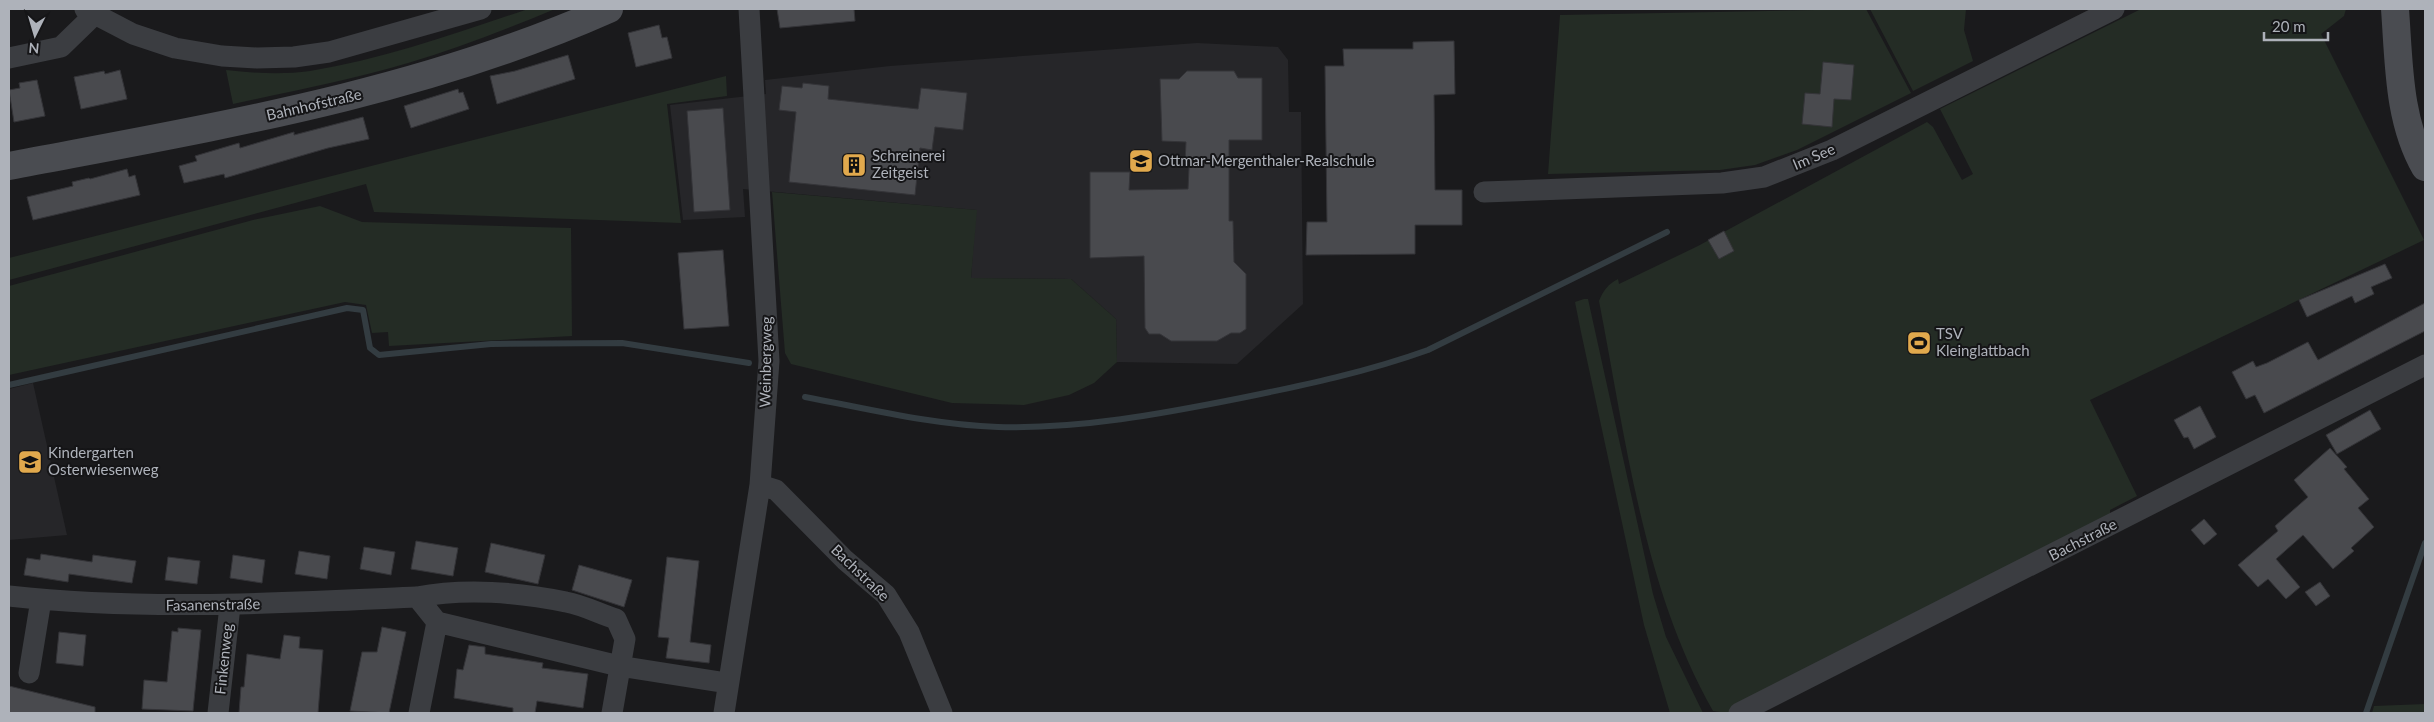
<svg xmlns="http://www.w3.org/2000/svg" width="2434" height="722" font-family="Lato,sans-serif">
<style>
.built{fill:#262629}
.green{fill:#242c25}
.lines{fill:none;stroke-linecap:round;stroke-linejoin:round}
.stream{stroke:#333c41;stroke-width:6}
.building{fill:#494a4e;stroke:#343438}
.minor{stroke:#3b3d41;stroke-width:21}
.secondary{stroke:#4a4c51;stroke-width:28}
.labels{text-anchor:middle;stroke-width:4;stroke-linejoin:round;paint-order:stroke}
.street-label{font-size:15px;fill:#aeb2ba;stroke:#151517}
.poi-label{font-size:15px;fill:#aeb2ba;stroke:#151517;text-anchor:start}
</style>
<rect width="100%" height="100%" fill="#1a1a1c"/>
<!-- built -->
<path class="built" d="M 1197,43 L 1278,47 L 1288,60 L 1289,112 L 1301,112 L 1303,304 L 1237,364 L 1117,362 L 1116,319 L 1071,279 L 971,278 L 976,210 L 743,189 L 745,217 L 683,220 L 670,105 L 766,94 L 765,80 L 890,66 Z
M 33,383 L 67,535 L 9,540 L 9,389 Z"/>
<!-- green -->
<path class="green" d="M 528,9 L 555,9 C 507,29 458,48 408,63 C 350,80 292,91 233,104 L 226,70 C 253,73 282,75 310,71 C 384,59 457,33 528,9 Z
M 1866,9 L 1911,93 L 1797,150 L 1755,165 L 1720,170 L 1548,174 L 1560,15 Z
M 1870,9 L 1966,9 L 1964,30 L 1973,61 L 1913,91 Z
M 2141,9 L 2346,9 L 2344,16 L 2321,34 L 2424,240 L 2090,400 L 2137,496 L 2110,510 L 2110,519 L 1727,713 L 1713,711 C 1643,587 1626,440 1599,301 C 1603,291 1608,284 1618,279 L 1619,284 L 1698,246 L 1927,122 L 1933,127 L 1962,180 L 1973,174 L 1940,109 Z
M 726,76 L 727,96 L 667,104 L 681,223 L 374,212 L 366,184 L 9,280 L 9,258 Z
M 772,192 L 977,210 L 971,278 L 1071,279 L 1116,319 L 1117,362 L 1094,383 L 1069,395 L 1024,405 L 952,403 L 791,364 L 785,353 Z
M 320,206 L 362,222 L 571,228 L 572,336 L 389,346 L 388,332 L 372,333 L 366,305 L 345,302 L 9,375 L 9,286 L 253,220 Z
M 1584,299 L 1588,299 L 1653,594 L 1666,637 L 1703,713 L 1670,713 L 1644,625 L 1581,332 L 1575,302 Z
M 2425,704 L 2425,713 L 2372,713 L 2374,706 Z"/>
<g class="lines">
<!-- stream -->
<path class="stream" d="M 9,385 L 347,308 L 363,310 L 370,348 L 379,355 L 491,344 L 622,343 L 749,363
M 805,397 C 869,409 933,425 998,427 C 1081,429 1161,414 1241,398 C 1305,385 1367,372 1428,350 L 1667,232
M 2366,713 L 2425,543"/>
</g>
<!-- building -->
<path class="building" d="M 777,9 L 854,9 L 855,21 L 780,28 Z
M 659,25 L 662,38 L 667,37 L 672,58 L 636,67 L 628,33 Z
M 1454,41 L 1455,94 L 1434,95 L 1435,190 L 1462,190 L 1462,225 L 1415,225 L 1415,254 L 1306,255 L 1307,222 L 1327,222 L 1325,66 L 1344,66 L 1343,49 L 1413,49 L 1413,42 Z
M 568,55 L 575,79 L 497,104 L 490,76 L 515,71 Z
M 1823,62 L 1854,65 L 1851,100 L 1834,99 L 1832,127 L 1802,124 L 1805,93 L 1820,94 Z
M 120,70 L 127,99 L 81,109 L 74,77 L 104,71 L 105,74 Z
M 1187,71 L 1234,71 L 1238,78 L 1262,78 L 1262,140 L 1229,140 L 1229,221 L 1233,221 L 1234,262 L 1246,274 L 1246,329 L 1240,333 L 1231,333 L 1217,341 L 1171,341 L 1160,334 L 1149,334 L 1145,328 L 1144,256 L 1090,258 L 1090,172 L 1130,172 L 1129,190 L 1188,189 L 1189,168 L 1185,163 L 1186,142 L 1162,141 L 1160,79 L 1179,79 Z
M 37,80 L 45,116 L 14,122 L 9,90 L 20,88 L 19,83 Z
M 803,83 L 829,86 L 828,99 L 918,109 L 921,88 L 967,93 L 963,130 L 935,127 L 932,150 L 920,148 L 915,195 L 789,182 L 796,112 L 779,110 L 782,86 L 802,88 Z
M 458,89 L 459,93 L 463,92 L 469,109 L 411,128 L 404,106 Z
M 723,108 L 730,210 L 694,212 L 687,111 Z
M 363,117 L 369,139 L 328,148 L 225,178 L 224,174 L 184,183 L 179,166 L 197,161 L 195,156 L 239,143 L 240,148 L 294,132 L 294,135 Z
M 127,169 L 129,177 L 135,175 L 140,195 L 33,220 L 27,197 L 73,186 L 72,182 L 89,178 L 90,179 Z
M 1724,231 L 1734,251 L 1719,259 L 1708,240 Z
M 723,250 L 729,326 L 684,329 L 678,253 Z
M 2385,264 L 2392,278 L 2371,287 L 2374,294 L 2355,303 L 2352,296 L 2307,317 L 2299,300 Z
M 2425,303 L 2425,331 L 2264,413 L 2255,395 L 2246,399 L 2232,372 L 2253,361 L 2256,367 L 2267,363 L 2308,342 L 2318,360 Z
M 2200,406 L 2216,437 L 2194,449 L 2188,437 L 2184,438 L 2174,420 Z
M 2370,410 L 2381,429 L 2337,454 L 2326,435 Z
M 2330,448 L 2347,467 L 2344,469 L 2369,499 L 2358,508 L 2374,527 L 2351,548 L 2354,551 L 2333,569 L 2303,535 L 2276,559 L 2300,587 L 2286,599 L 2268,579 L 2258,587 L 2238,565 L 2278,531 L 2275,526 L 2308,497 L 2294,480 Z
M 2204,519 L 2217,534 L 2204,545 L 2191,530 Z
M 416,541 L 458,548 L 453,576 L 411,569 Z
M 491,543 L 545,555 L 538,584 L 485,572 Z
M 364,547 L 395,552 L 391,575 L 360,569 Z
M 299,551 L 330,556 L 327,579 L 295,574 Z
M 41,554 L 92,562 L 93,555 L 136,561 L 132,583 L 69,574 L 68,582 L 24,575 L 27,558 L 40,560 Z
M 233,555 L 265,560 L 262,583 L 230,578 Z
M 168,557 L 200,561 L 197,584 L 165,580 Z
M 667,557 L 699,561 L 690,642 L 711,645 L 709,663 L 666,658 L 669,638 L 658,637 Z
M 579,565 L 632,580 L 624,607 L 572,590 Z
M 2320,582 L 2330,596 L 2316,606 L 2305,592 Z
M 382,627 L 406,632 L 389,713 L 350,711 L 362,652 L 377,652 Z
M 178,628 L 201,630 L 193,711 L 142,709 L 144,680 L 167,682 L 172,631 L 178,632 Z
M 59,632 L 86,635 L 83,666 L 56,663 Z
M 284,635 L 300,637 L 299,648 L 323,650 L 318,713 L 239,713 L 241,687 L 244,687 L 247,654 L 280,659 Z
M 469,645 L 485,647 L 485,654 L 543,663 L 542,668 L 588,674 L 583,708 L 537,701 L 535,713 L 513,713 L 513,708 L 454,698 L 457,669 L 463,670 Z
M 9,686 L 95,707 L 95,713 L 9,713 Z"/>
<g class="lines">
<!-- minor -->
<path class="minor" d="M 85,9 L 133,34 L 175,48 L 222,56 L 257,58 L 294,57 L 329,52 L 481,9
M 9,58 L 61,47 L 94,15
M 1484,192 L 1722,183 L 1764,177 L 1832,150 L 2114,9
M 760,485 L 776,490 L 845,560 L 886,595 L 909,632 L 942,713
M 9,596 C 145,611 281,603 417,597 C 464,588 519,592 566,602 C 583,605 600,614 616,619 L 625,639 L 612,713
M 417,597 L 437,622 L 619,666 L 727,683
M 29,673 L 41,600
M 218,713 L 230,606
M 419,713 L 437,622
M 724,713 L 760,485 L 769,361 L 749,9
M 1739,713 L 2425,365"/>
<!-- secondary -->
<path class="secondary" d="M 2395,9 C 2399,62 2398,120 2425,167
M 9,166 C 213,127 418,94 609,9"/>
</g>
<!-- icons -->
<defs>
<symbol id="school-square" viewBox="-11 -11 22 22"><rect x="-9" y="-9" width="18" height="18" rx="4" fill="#e1a94d" stroke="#151517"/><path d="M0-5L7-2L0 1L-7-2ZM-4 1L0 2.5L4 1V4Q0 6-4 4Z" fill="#111"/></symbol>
<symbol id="building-square" viewBox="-11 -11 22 22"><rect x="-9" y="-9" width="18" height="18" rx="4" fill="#e1a94d" stroke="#151517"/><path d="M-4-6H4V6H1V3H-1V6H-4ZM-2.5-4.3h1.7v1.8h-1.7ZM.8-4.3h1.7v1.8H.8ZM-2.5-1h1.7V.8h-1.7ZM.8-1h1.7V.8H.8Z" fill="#111"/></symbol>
<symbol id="stadium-square" viewBox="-11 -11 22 22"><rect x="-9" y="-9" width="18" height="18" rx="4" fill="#e1a94d" stroke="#151517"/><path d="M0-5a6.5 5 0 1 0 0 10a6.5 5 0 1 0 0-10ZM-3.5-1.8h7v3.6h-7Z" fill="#111"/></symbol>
</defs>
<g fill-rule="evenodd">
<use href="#school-square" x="1127" y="147" width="28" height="28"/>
<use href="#building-square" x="840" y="151" width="28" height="28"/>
<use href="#stadium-square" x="1905" y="329" width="28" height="28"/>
<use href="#school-square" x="16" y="448" width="28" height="28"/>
</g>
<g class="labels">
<!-- street labels -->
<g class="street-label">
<text transform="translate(314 105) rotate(-13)" y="5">Bahnhofstraße</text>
<text transform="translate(1814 157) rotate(-23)" y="5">Im See</text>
<text transform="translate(766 362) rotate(-89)" y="5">Weinbergweg</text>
<text transform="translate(2083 540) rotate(-27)" y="5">Bachstraße</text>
<text transform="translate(860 573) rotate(44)" y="5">Bachstraße</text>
<text transform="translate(213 605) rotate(-1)" y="5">Fasanenstraße</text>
<text transform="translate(224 659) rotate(-84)" y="5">Finkenweg</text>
</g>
<!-- poi labels -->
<g class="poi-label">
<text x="872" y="161">Schreinerei<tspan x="872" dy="17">Zeitgeist</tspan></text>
<text x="1158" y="166">Ottmar-Mergenthaler-Realschule</text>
<text x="1936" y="339">TSV<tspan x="1936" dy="17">Kleinglattbach</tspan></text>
<text x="48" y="458">Kindergarten<tspan x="48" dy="17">Osterwiesenweg</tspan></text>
</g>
</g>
<!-- border -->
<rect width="2434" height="722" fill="none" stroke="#aeb2ba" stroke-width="20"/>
<!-- north arrow -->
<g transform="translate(35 35) rotate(185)" stroke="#151517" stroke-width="4" paint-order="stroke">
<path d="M0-4L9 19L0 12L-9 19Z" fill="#aeb2ba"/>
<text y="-8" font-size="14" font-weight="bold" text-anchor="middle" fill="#aeb2ba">N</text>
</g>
<!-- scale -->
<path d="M2264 32v8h64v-8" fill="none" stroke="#aeb2ba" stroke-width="2.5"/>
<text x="2272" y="32" font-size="15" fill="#aeb2ba" stroke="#151517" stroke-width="4" paint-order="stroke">20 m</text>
</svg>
